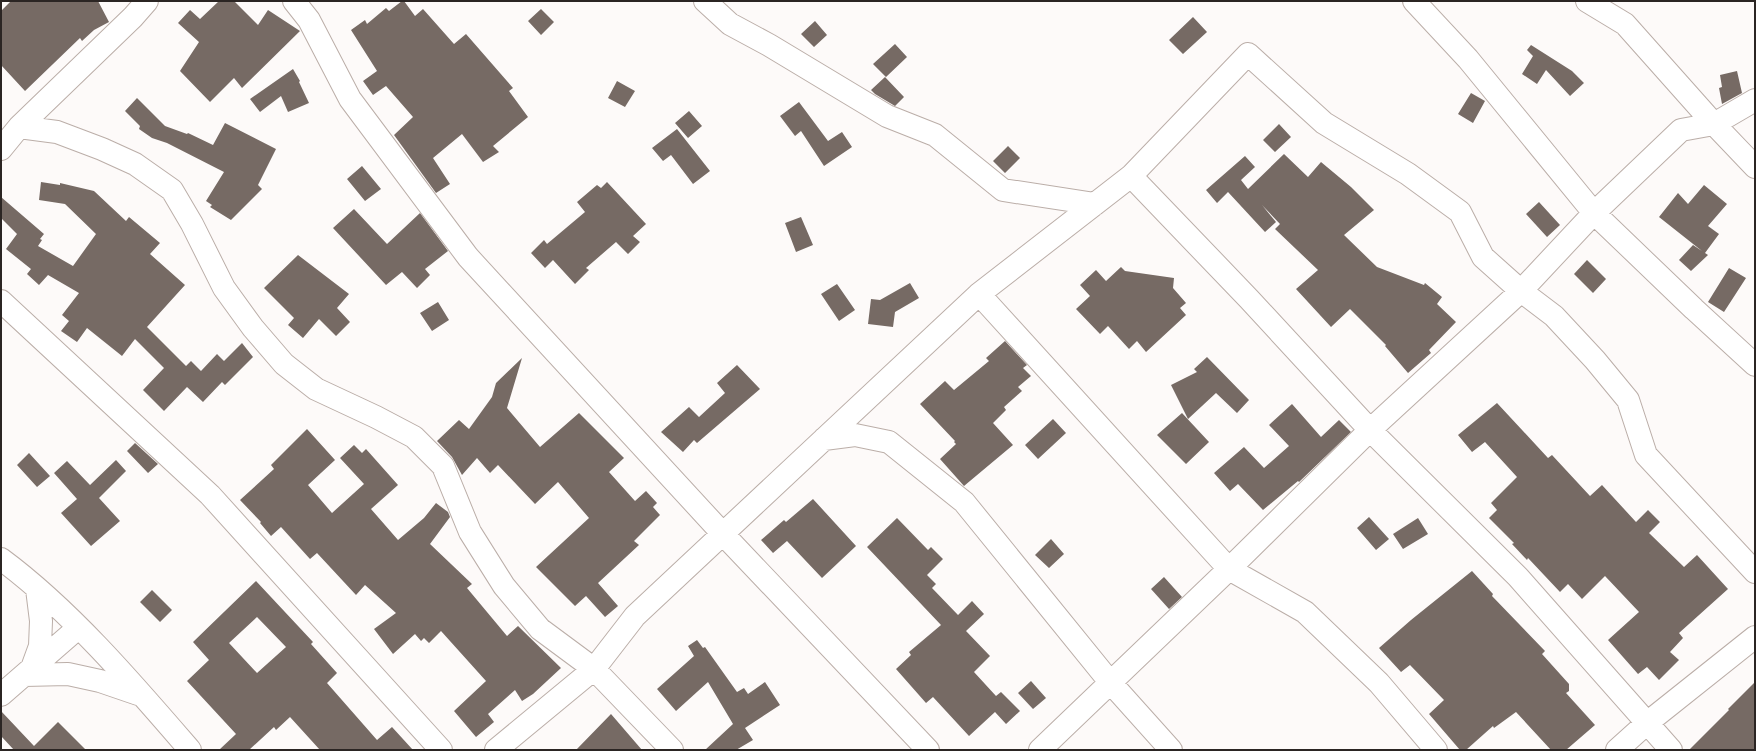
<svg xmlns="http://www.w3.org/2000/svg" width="1756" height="751" font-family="'Nunito Sans',sans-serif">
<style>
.building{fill:#766a64;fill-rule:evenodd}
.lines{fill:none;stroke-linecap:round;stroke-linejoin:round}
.minor-casing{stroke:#bbaea8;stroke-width:24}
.minor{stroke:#fff;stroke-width:22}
</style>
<rect width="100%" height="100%" fill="#fdfaf9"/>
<!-- building -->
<path class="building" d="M 11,1 L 98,1 L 109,22 L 94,30 L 82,41 L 80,38 L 25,91 L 1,65 L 1,11 Z
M 219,1 L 234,1 L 258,25 L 268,10 L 300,31 L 242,88 L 234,78 L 210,102 L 180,71 L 199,42 L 178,23 L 190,10 L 200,19 Z
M 402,1 L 404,1 L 415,16 L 423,9 L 454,44 L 466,34 L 513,88 L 509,91 L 528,117 L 493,146 L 499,152 L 483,162 L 462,134 L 433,158 L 450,184 L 436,193 L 394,135 L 413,117 L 386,86 L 373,95 L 363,81 L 377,71 L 351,30 L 365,20 L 367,24 L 386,8 L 389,11 Z
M 541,9 L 554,22 L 541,35 L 528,21 Z
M 1193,17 L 1207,32 L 1183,54 L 1169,40 Z
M 815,21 L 827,35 L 814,47 L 801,34 Z
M 895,44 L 907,57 L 886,77 L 873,64 Z
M 1531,45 L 1572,71 L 1584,83 L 1570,96 L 1546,70 L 1537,84 L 1522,74 L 1533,56 L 1527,50 Z
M 293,69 L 300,81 L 299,82 L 309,103 L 288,112 L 281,96 L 260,112 L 250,99 Z
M 1737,71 L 1742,93 L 1722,104 L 1719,88 L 1722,87 L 1720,75 Z
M 885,77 L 904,97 L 895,106 L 875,94 L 871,90 Z
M 617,81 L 635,91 L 625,107 L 608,98 Z
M 1471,93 L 1485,101 L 1473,123 L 1458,114 Z
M 137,98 L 165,126 L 187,134 L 188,133 L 213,145 L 225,123 L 276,149 L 258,185 L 262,189 L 231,220 L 210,207 L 212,205 L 206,201 L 224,172 L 167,143 L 152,138 L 139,129 L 140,126 L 125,111 Z
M 799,102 L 828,141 L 842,132 L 852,147 L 824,166 L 801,131 L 795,136 L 780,116 Z
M 689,111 L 702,126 L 688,138 L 675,123 Z
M 1279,124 L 1291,137 L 1275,152 L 1263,140 Z
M 677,129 L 710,171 L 693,184 L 671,155 L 663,161 L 652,148 Z
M 1008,146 L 1020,158 L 1005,173 L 993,161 Z
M 1284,154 L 1308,177 L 1321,162 L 1351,187 L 1374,210 L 1344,235 L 1377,267 L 1424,285 L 1425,283 L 1442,297 L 1437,304 L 1456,322 L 1429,350 L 1431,353 L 1408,373 L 1385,346 L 1386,345 L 1350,309 L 1331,327 L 1296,289 L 1318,270 L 1275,229 L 1280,224 L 1262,205 L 1276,222 L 1265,232 L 1228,192 L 1217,203 L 1206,190 L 1245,156 L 1255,167 L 1241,180 L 1248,189 Z
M 362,166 L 381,189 L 365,201 L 347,179 Z
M 41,182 L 60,185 L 60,183 L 94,191 L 126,221 L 129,217 L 160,243 L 150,254 L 185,285 L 147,327 L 186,366 L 191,361 L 201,371 L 217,354 L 224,361 L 242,343 L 253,357 L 225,385 L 222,382 L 203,402 L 187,387 L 164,411 L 143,390 L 164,368 L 135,339 L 122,356 L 87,328 L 77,342 L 61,331 L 69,321 L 62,315 L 79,293 L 48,275 L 39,285 L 27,274 L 31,269 L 6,249 L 17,234 L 1,218 L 1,197 L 44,234 L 40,239 L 42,240 L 38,246 L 73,266 L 96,234 L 65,204 L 39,200 Z
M 607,182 L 646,224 L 633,236 L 640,242 L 628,254 L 616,242 L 586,268 L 589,270 L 575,284 L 553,260 L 545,268 L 531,253 L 544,240 L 547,244 L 585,212 L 577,202 L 597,185 L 601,188 Z
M 1704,185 L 1727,204 L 1708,226 L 1719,234 L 1705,253 L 1708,255 L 1691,271 L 1679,260 L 1693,245 L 1702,251 L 1659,217 L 1678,193 L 1688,204 Z
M 1539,202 L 1560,225 L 1547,237 L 1526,214 Z
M 354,209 L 387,244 L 420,213 L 448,251 L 425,269 L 430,275 L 417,288 L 402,272 L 386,285 L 333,228 Z
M 801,217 L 813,245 L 796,252 L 785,223 Z
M 298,255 L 349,294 L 337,308 L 350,322 L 336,336 L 319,319 L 303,338 L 288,325 L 294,318 L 264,288 Z
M 1587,260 L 1606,279 L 1593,293 L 1574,274 Z
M 1121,267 L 1125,271 L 1174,278 L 1173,288 L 1186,303 L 1180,308 L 1186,315 L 1146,352 L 1137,341 L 1129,349 L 1108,326 L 1100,334 L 1076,309 L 1090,296 L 1080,285 L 1096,270 L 1106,281 Z
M 1729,268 L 1746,278 L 1724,312 L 1708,302 Z
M 910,283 L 919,298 L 895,312 L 893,327 L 868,324 L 871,299 L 880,300 Z
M 837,284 L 855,310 L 839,321 L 821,294 Z
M 438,302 L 449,320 L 432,331 L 420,313 Z
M 1005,341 L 1027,365 L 1023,368 L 1031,376 L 1018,387 L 1022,391 L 1004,407 L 1006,410 L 993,423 L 1013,445 L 964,486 L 940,459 L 956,444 L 954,442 L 955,441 L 920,404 L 945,381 L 954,390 L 989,361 L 986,358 Z
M 1207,357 L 1249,400 L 1237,413 L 1216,393 L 1188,419 L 1171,385 L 1197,372 L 1194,369 Z
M 522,358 L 507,408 L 540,447 L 579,413 L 624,458 L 609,472 L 635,501 L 646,491 L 657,503 L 653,507 L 660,515 L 634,541 L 639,545 L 598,583 L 618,606 L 605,617 L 586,596 L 575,606 L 536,567 L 589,518 L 558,482 L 535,504 L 498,465 L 490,473 L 477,458 L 462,475 L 452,457 L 437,441 L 459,420 L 469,429 L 492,397 L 496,383 Z
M 737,365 L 760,389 L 697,443 L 694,440 L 683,452 L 661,432 L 689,407 L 699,417 L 725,393 L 717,383 Z
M 1497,403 L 1548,458 L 1552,455 L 1590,496 L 1602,485 L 1636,522 L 1648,510 L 1660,522 L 1649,533 L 1684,567 L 1697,555 L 1728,589 L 1679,633 L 1683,638 L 1670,652 L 1679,660 L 1659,680 L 1647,667 L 1638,674 L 1608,640 L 1639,612 L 1605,576 L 1582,599 L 1568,584 L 1560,592 L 1528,558 L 1527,560 L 1512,544 L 1514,543 L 1489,518 L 1497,510 L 1491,503 L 1517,477 L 1485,442 L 1472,452 L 1458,435 Z
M 1292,404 L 1321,437 L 1339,420 L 1351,432 L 1299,482 L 1298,481 L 1263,510 L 1238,484 L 1230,491 L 1214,473 L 1244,447 L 1264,468 L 1289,446 L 1269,425 Z
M 1182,413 L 1209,442 L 1186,464 L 1157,435 Z
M 1053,419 L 1066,433 L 1038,459 L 1025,445 Z
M 307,429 L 335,460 L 308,485 L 332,513 L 364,484 L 340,458 L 354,445 L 362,453 L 366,449 L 398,485 L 371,509 L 398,540 L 424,518 L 436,503 L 448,512 L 450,517 L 430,544 L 472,584 L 467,588 L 507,636 L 518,626 L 561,668 L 533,694 L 522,701 L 515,690 L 488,714 L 494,722 L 476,737 L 454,711 L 486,681 L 441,631 L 429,643 L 424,638 L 421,641 L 415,634 L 393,654 L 374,629 L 396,613 L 365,585 L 356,595 L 317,553 L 310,559 L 281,527 L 271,536 L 260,523 L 261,522 L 240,500 L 274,469 L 271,465 Z
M 135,443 L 158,464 L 148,473 L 127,451 Z
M 29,453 L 50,476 L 37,487 L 17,465 Z
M 116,460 L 126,471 L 99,498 L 120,521 L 91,546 L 61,513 L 77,499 L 54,473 L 67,461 L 90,485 Z
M 813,499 L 856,546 L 822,578 L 787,541 L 773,553 L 761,540 L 784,520 L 786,522 Z
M 1369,517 L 1389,539 L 1376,550 L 1357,528 Z
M 897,518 L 928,550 L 931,547 L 943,559 L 927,575 L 936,584 L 932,588 L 958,615 L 972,601 L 984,614 L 966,631 L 990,656 L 974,672 L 996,696 L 1001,692 L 1020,711 L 1006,724 L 995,712 L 969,736 L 933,697 L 926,703 L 896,669 L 911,655 L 909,652 L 941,625 L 867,547 Z
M 1418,518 L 1428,534 L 1403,549 L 1393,534 Z
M 1051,539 L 1064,554 L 1049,568 L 1035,555 Z
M 1472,571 L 1493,594 L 1492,596 L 1545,651 L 1542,654 L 1569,684 L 1569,691 L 1566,693 L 1595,725 L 1566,750 L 1551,750 L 1516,712 L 1494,728 L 1493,726 L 1466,750 L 1460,750 L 1429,714 L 1444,700 L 1410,665 L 1401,672 L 1379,648 L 1411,620 Z
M 1164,577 L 1182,597 L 1169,609 L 1151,589 Z
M 256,581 L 313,642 L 311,644 L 337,673 L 327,683 L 377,740 L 392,727 L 413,750 L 320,750 L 290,717 L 276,730 L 274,727 L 249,750 L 219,750 L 236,734 L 187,681 L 209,660 L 193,642 ZM 257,617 L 286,647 L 257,673 L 229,643 Z
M 152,590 L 172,610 L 160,622 L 140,602 Z
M 697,640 L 703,648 L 705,647 L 737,692 L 744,688 L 748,694 L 765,682 L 780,705 L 745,728 L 753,740 L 736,750 L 705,750 L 733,724 L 708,682 L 676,711 L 657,689 L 694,656 L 688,646 Z
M 1031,681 L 1046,698 L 1033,709 L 1018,693 Z
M 1755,682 L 1755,750 L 1689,750 L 1729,710 L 1728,709 Z
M 1,711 L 34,746 L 58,722 L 86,750 L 14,750 L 1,736 Z
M 611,714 L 642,750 L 576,750 Z"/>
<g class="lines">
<defs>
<path id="minor" d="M 294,1 L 309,20 L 350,99 L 468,257 L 723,534 L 928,750
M 705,1 L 730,24 L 769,45 L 887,116 L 935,135 L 1003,190 L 1095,204
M 1414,1 L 1468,59 L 1594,213 L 1694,309 L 1755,365
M 1587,1 L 1625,24 L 1714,124 L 1755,167
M 19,127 L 57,132 L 102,149 L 135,164 L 172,190 L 192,224 L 224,288 L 253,328 L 284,364 L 316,389 L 376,417 L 414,437 L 443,466 L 470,532 L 504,586 L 540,629 L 594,669 L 672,750
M 1,149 L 19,127 L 133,17 L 147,1
M 1131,176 L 1249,299 L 1370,430 L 1518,577 L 1671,750
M 979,294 L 1229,569 L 1305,612 L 1379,683 L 1436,750
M 1,301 L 210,495 L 441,750
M 824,439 L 855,435 L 889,442 L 964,502 L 1110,682 L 1171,750
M 1,559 C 70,610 134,685 190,750
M 32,668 L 40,646 L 41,621 L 37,589
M 24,675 L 68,674 L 100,681 L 138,694
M 1,695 L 78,628
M 496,750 L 594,669 L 635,616 L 979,294 L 1131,176 L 1248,54 L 1324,123 L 1408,174 L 1460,212 L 1483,257 L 1521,291 L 1554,316 L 1595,360 L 1628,400 L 1646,455 L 1755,572
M 1040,750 L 1229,569 L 1370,430 L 1521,291 L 1594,213 L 1681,130 L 1714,124 L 1755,100
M 1617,750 L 1647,723 L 1755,637"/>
</defs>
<!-- minor casing -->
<use href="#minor" class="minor-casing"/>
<!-- minor -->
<use href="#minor" class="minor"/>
</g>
<!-- border -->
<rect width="1756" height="751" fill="none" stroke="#2b2523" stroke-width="4"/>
</svg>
